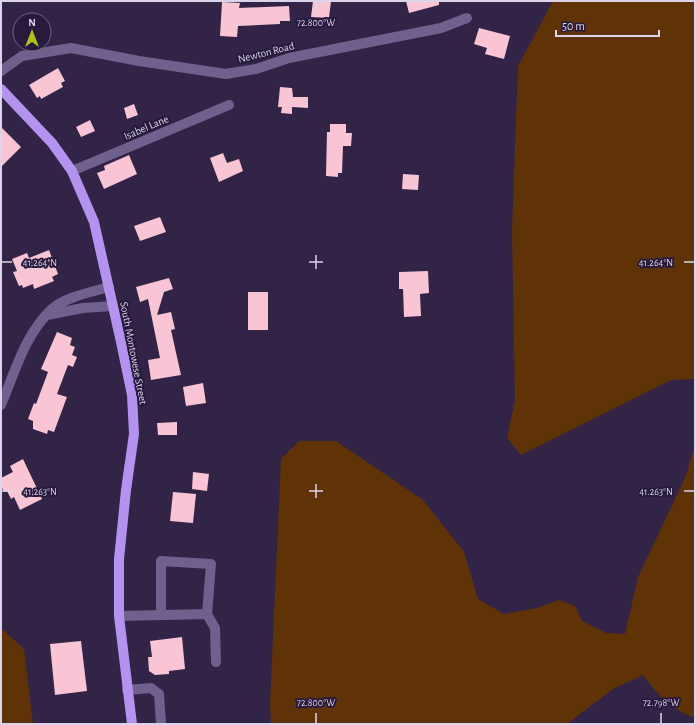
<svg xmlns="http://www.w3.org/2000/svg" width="696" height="725" font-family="'Alegreya Sans',sans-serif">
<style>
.green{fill:#5f3306}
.building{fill:#f9c4d3}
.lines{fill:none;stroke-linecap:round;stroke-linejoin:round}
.minor{stroke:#70608e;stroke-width:10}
.major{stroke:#b492f0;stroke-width:10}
.ticks{fill:none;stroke:#dbd4eb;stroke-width:1.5}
.labels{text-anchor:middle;stroke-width:4;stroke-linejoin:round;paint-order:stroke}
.street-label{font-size:11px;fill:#dbd4eb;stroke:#271a3c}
.ticks-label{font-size:10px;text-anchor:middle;fill:#dbd4eb;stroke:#271a3c;stroke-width:4;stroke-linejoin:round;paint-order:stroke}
</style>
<rect width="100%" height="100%" fill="#312447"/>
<!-- green -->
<path class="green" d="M 553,1 L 695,1 L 695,379 L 671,380 L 521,455 L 507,438 L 515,400 L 512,231 L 518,66 Z
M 299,441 L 336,441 L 423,500 L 464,552 L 478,599 L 504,614 L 537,608 L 559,600 L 575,606 L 582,621 L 606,633 L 625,634 L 638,577 L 685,478 L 695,445 L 695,718 C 668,707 660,697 643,675 L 613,689 L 567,724 L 271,724 L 270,703 L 281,459 Z
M 1,628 L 24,649 L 33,724 L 1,724 Z"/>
<!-- building -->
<path class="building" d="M 313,1 L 331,1 L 329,18 L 311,17 Z
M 406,1 L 439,1 L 439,5 L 409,13 Z
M 222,2 L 240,3 L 239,8 L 289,6 L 290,21 L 280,21 L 280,24 L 238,26 L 237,37 L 220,36 Z
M 479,28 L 510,36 L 504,59 L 485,54 L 487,48 L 474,44 Z
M 58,68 L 65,81 L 61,83 L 63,87 L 41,99 L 40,96 L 37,98 L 29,85 Z
M 280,87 L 292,88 L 293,97 L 308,97 L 308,108 L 292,107 L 292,114 L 281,113 L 282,107 L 278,107 Z
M 134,104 L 138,115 L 127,119 L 124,108 Z
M 90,120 L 95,131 L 81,137 L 76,127 Z
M 330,124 L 346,124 L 346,133 L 352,133 L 351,146 L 343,146 L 342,173 L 338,173 L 338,177 L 326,176 L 327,132 L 330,132 Z
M 1,127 L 21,147 L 1,167 Z
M 223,153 L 227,163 L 239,159 L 243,171 L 219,182 L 210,158 Z
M 129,155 L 137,174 L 104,189 L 97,173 L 105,170 L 104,166 Z
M 403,174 L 419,175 L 418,190 L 402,189 Z
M 160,217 L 166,232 L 140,241 L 134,226 Z
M 49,250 L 58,274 L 52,277 L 54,281 L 34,289 L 33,284 L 23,288 L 22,285 L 19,286 L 13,272 L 17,271 L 12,259 L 27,253 L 29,258 Z
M 428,271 L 429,293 L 420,294 L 421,316 L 404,317 L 403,289 L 399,289 L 399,272 Z
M 169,278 L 173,289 L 164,292 L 157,315 L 171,312 L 175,329 L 171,330 L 181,375 L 151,380 L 148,360 L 160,358 L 148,299 L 140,302 L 136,287 Z
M 248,292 L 268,292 L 268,330 L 248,330 Z
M 57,332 L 72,338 L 70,345 L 75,347 L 72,355 L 77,357 L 73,367 L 68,365 L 57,394 L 67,397 L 54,432 L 48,430 L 47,434 L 33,429 L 33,421 L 28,419 L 34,403 L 36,404 L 48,372 L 41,369 Z
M 203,383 L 206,403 L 186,406 L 183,387 Z
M 177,422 L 177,435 L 158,435 L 157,423 Z
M 23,459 L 42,499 L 20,510 L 14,497 L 11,499 L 7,491 L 4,492 L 1,486 L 1,478 L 13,472 L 10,466 Z
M 193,472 L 209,474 L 207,491 L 192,489 Z
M 173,492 L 196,494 L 193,523 L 170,521 Z
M 182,637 L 185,669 L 169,671 L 169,674 L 155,675 L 149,671 L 148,657 L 152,657 L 150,641 Z
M 81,641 L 87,691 L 55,695 L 50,644 Z"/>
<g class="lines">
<!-- minor -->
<path class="minor" d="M 1,71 L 22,56 L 71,48 L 139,61 L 226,74 L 256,69 L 289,58 L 441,28 L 467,18
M 72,171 L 229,105
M 47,315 L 83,308 L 113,306
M 1,405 C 15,372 25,334 52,309 C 65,297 92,292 109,287
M 207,614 L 215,628 L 216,662
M 119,616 L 207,614 L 211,564 L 161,561 L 161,615
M 127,690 L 151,688 L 159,694 L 161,724"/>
<!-- major -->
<path class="major" d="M 1,89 L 52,143 L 72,171 L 94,222 L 121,342 L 132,395 L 134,434 L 126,490 L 119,559 L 119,616 L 132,724"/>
</g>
<!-- ticks -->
<path class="ticks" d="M 316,2 L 316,12M 316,255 L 316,269M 2,262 L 12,262M 309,262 L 323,262M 684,262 L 694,262M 316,484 L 316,498M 2,491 L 12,491M 309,491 L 323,491M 684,491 L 694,491M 316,713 L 316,723M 661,713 L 661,723"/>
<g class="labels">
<!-- street labels -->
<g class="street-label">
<text transform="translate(266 52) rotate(-14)" y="4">Newton Road</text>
<text transform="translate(146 127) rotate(-23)" y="4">Isabel Lane</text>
<text transform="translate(134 353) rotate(79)" y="4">South Montowese Street</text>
</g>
</g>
<g class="ticks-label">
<text x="316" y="26">72.800°W</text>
<text x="40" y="266">41.264°N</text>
<text x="656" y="266">41.264°N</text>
<text x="40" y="495">41.263°N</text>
<text x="656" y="495">41.263°N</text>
<text x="316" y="706">72.800°W</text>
<text x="661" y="706">72.798°W</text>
</g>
<!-- border -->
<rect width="696" height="725" fill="none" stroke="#dbd4eb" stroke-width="4"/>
<!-- north arrow -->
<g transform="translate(32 32)"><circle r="19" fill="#271a3c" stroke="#6f6482"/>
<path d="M0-3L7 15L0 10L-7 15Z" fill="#abc616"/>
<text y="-6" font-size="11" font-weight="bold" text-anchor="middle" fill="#dbd4eb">N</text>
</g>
<!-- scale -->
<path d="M556 30v6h103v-6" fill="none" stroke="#dbd4eb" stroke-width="2"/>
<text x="562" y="30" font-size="12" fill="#dbd4eb" stroke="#271a3c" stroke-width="3" paint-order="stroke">50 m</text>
</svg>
